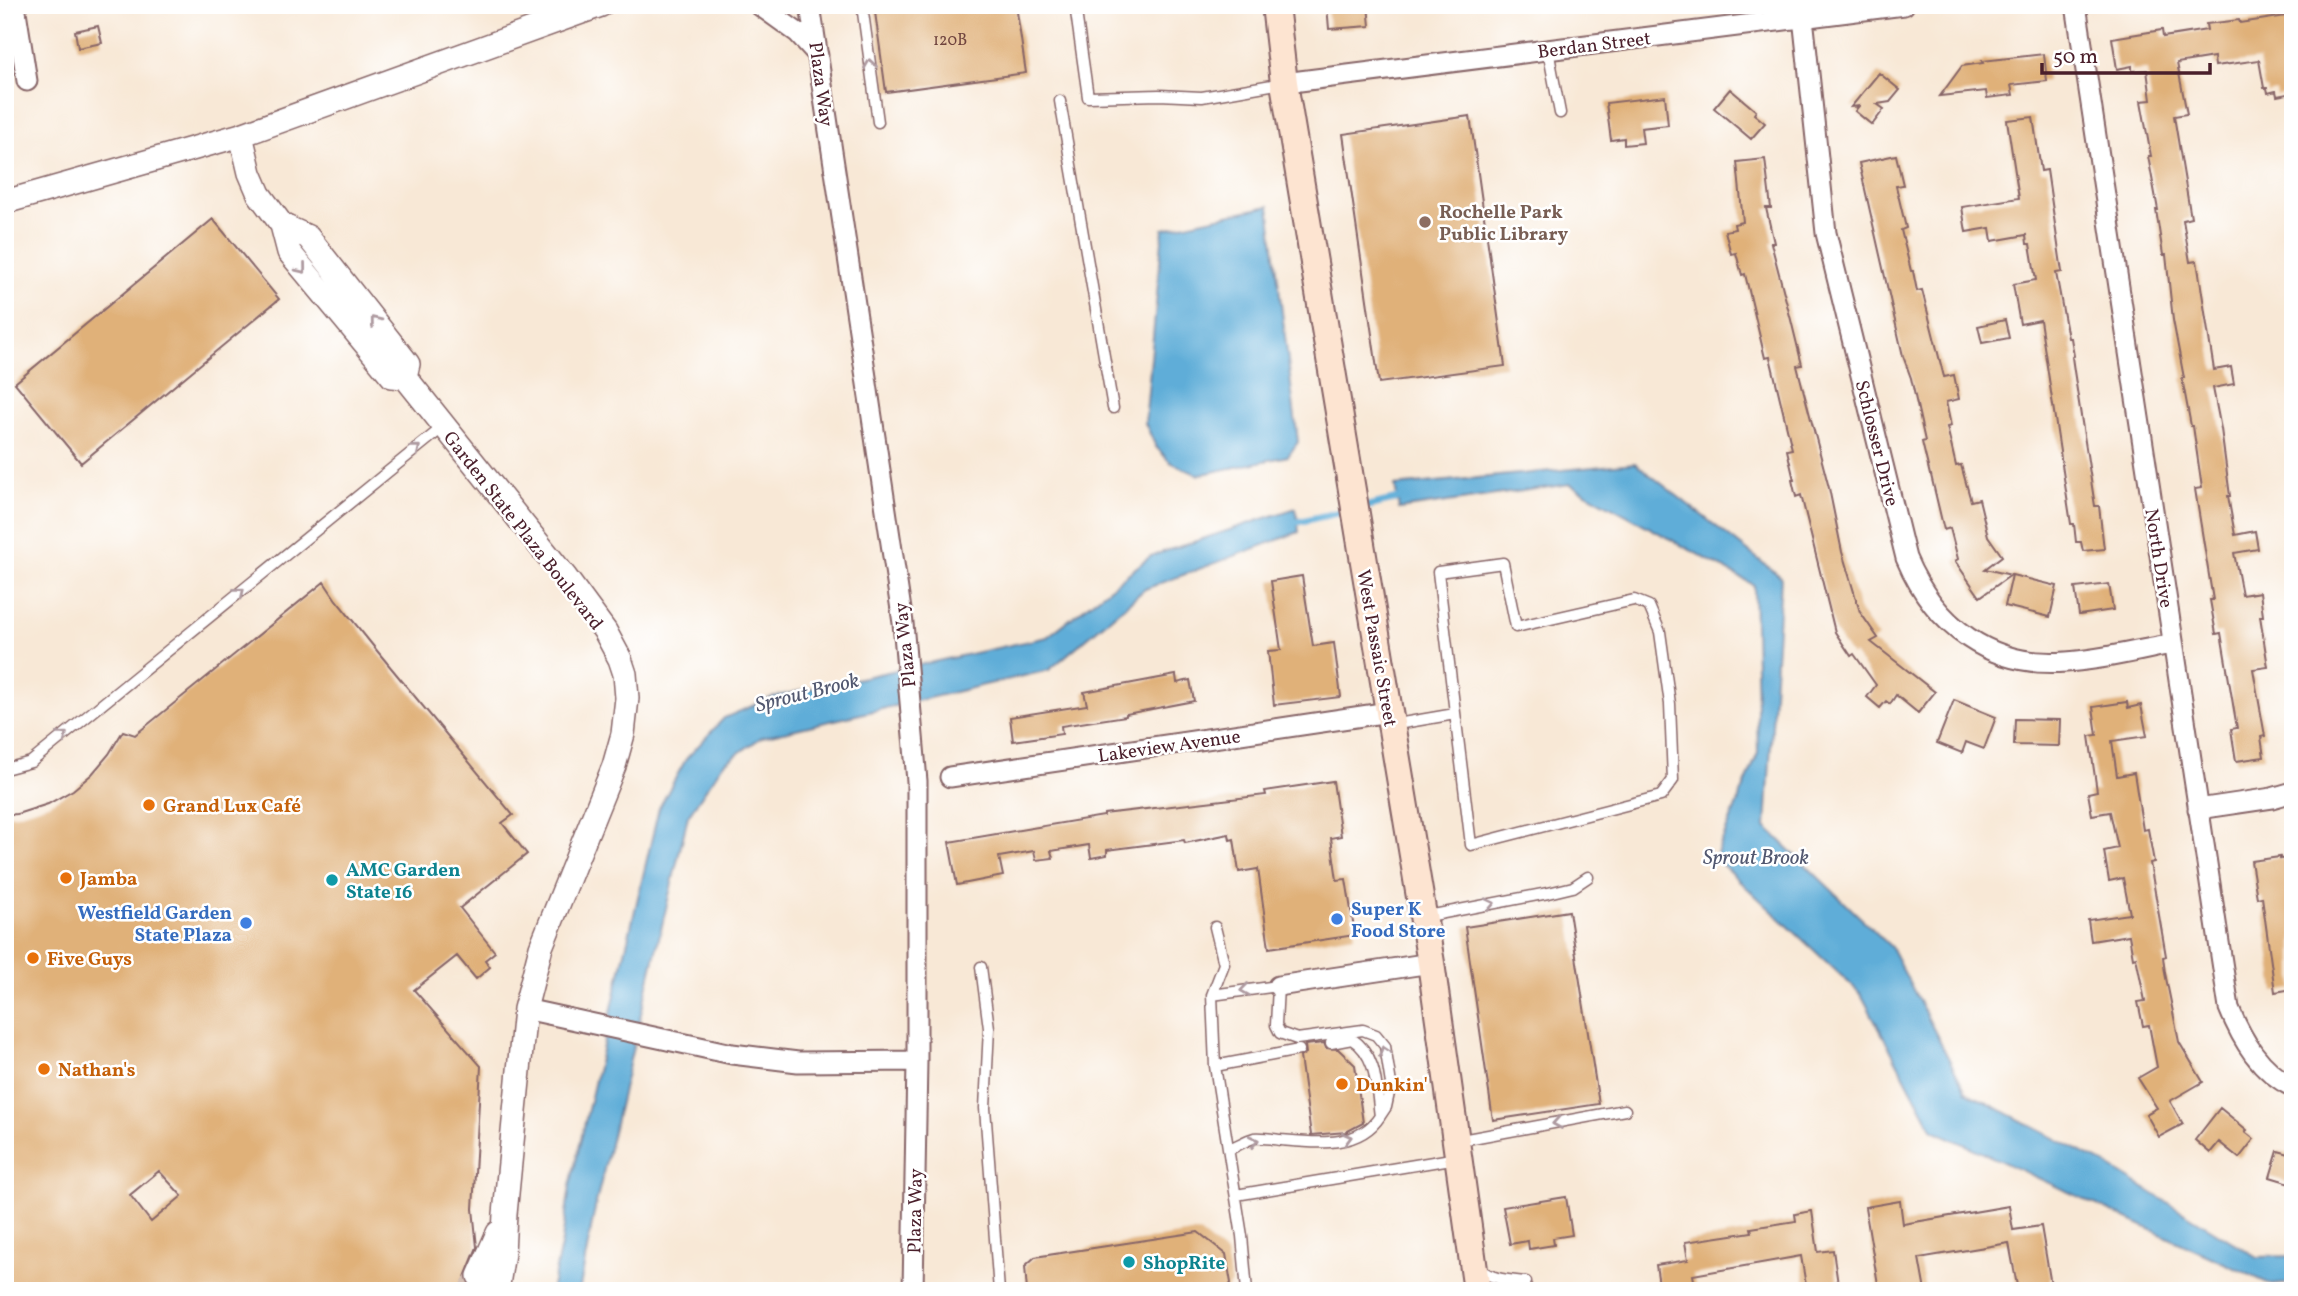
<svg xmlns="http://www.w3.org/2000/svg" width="2298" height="1296" font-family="Vollkorn,serif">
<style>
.water{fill:#5eadd8;stroke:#546682;stroke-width:2}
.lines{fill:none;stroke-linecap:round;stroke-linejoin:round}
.stream{stroke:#5eadd8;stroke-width:7}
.building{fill:#e0b179;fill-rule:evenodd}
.tertiary-tunnel{stroke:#d5c0b4;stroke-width:23;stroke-dasharray:23 11;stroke-linecap:butt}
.service-casing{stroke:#876567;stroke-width:13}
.minor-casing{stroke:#876567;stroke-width:23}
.tertiary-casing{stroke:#876567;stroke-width:26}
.secondary-casing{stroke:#876567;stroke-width:30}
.service{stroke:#fff;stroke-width:10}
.minor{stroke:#fff;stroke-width:19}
.tertiary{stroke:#fff;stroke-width:23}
.secondary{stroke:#fde4d1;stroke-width:26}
.oneway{stroke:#ae9aa0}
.education-dot{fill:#8d6e63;stroke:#fff;stroke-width:2.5}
.food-dot{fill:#e8710a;stroke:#fff;stroke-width:2.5}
.culture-dot{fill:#0f9aa8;stroke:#fff;stroke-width:2.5}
.shop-dot{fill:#3f7fe0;stroke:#fff;stroke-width:2.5}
.labels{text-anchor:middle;stroke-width:5;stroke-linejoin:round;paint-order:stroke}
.number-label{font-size:16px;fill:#70443e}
.street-label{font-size:19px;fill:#4a1f2b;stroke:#fff}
.education-label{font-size:19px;font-weight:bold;fill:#785e54;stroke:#fff;text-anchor:start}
.food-label{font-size:19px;font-weight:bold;fill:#c56008;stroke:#fff;text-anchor:start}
.culture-label{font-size:19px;font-weight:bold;fill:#0d838f;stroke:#fff;text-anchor:start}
.shop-label{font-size:19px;font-weight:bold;fill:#366cbe;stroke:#fff;text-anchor:start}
.water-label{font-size:21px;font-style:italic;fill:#525870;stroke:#fff}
</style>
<rect width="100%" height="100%" fill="#fff"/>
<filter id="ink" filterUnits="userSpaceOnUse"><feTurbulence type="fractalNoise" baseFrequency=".0143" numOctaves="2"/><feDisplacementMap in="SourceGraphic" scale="14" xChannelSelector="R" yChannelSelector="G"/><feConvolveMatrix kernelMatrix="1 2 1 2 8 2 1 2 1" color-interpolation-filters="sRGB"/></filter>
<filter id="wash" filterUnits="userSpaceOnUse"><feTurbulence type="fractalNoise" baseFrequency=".00686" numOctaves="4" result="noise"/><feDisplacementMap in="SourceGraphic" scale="28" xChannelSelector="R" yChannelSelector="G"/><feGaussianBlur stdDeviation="1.57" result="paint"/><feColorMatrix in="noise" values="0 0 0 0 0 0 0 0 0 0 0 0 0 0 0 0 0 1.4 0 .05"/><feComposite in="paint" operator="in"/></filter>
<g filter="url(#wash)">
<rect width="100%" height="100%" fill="#f8e8d6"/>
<!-- water -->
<path class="water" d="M 1269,206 L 1298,442 L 1288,456 L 1198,475 L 1170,462 L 1156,447 L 1145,423 L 1163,229 Z
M 1635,463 L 1781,577 L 1766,827 L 1891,947 L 1966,1092 L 2105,1164 L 2257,1257 L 2293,1256 L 2293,1283 L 2272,1285 L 1933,1130 L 1861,994 L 1715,858 L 1758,753 L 1754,585 L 1570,484 L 1399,509 L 1395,486 Z
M 1296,508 L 1299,532 L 1145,589 L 1049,670 L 762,737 L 723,764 L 688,816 L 596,1203 L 580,1287 L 578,1291 L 551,1291 L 562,1241 L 570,1186 L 659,808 L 686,759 L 724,718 L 773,697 L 1047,637 L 1151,556 Z"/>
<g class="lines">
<!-- stream -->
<path class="stream" d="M 1360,508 L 1397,499
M 1289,524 L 1349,510"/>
</g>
<g id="blocks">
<!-- building -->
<path class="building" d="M 874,5 L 1016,5 L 1026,73 L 886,92 Z
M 1327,5 L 1368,5 L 1370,26 L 1329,29 Z
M 2293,15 L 2293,93 L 2277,96 L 2276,91 L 2268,93 L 2267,88 L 2264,88 L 2259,60 L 2215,66 L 2214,57 L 2177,63 L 2187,114 L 2174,116 L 2191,218 L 2183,220 L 2190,262 L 2197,261 L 2214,370 L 2231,367 L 2234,384 L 2213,388 L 2221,429 L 2230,496 L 2228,496 L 2235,535 L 2255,531 L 2258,549 L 2234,553 L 2242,595 L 2260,592 L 2263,616 L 2260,616 L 2268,667 L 2253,669 L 2265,736 L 2261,737 L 2264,757 L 2236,761 L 2231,729 L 2237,728 L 2221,633 L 2216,634 L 2210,600 L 2213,600 L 2195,489 L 2202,488 L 2193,426 L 2191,426 L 2182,378 L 2184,378 L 2173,320 L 2166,255 L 2163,255 L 2156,210 L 2158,210 L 2148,156 L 2151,156 L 2141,101 L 2151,100 L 2147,70 L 2132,71 L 2132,66 L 2117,69 L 2112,38 L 2162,30 L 2163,37 L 2207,30 L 2206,24 L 2239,20 L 2240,23 Z
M 98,26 L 102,43 L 78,48 L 75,31 Z
M 2044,54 L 2047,81 L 2011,85 L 2013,95 L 1987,98 L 1986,91 L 1940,96 L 1962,66 L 1983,63 L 1982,61 Z
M 1879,73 L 1900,90 L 1890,102 L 1877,104 L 1884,109 L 1872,125 L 1855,111 L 1859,106 L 1851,107 Z
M 1730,89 L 1756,111 L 1754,114 L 1765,123 L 1751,139 L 1714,108 Z
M 1665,96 L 1668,125 L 1641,128 L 1643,143 L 1624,145 L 1624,138 L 1611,140 L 1606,103 Z
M 1470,116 L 1505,366 L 1379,383 L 1343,134 Z
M 2033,117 L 2041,171 L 2047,170 L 2062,272 L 2056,273 L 2068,338 L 2071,338 L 2074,356 L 2072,357 L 2074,371 L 2095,506 L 2099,506 L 2104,549 L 2083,551 L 2081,542 L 2076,542 L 2074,524 L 2071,524 L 2040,320 L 2020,324 L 2013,284 L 2036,280 L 2030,244 L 2027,244 L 2026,235 L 1992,241 L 1990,228 L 1966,232 L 1962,207 L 2019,198 L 2007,120 Z
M 1896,155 L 1903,185 L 1896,186 L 1906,228 L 1901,230 L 1911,271 L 1913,271 L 1917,291 L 1922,290 L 1944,377 L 1954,375 L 1959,399 L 1946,402 L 1951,426 L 1947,427 L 1956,466 L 1961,465 L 1971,501 L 1979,499 L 1988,536 L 2002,556 L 1985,569 L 2011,575 L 1980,597 L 1955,561 L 1958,559 L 1950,528 L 1944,530 L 1931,475 L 1930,475 L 1922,442 L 1925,441 L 1911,378 L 1903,356 L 1859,163 Z
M 1765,159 L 1771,208 L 1766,208 L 1774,243 L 1771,243 L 1791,320 L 1802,365 L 1797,366 L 1829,488 L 1842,552 L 1860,612 L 1878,638 L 1871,642 L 1935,692 L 1918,713 L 1896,695 L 1890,704 L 1886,701 L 1880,708 L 1867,697 L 1876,685 L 1854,654 L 1851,656 L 1835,632 L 1801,495 L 1796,497 L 1792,480 L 1794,480 L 1787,450 L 1792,449 L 1770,357 L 1765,358 L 1745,274 L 1742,275 L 1736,253 L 1731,254 L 1725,231 L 1735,229 L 1734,224 L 1743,222 L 1737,162 Z
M 213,219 L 279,299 L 81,463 L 15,383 Z
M 2005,320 L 2009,338 L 1982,343 L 1978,326 Z
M 2012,575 L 2057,586 L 2050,617 L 2005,606 Z
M 1302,576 L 1313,646 L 1334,643 L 1341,697 L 1274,705 L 1268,651 L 1281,650 L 1271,581 Z
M 324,582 L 336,600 L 378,652 L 513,815 L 502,823 L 527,854 L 460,908 L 495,952 L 485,960 L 490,967 L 476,979 L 457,956 L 414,990 L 481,1066 L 473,1209 L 477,1247 L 465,1277 L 468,1285 L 480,1291 L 5,1291 L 5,815 L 17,814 L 48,804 L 73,790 L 92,774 L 109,754 L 123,731 L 135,735 ZM 159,1171 L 182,1196 L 151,1222 L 130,1195 Z
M 2109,584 L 2113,610 L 2079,615 L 2075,588 Z
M 1176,675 L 1177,683 L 1190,680 L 1194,701 L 1126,714 L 1126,716 L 1061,726 L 1062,734 L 1013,741 L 1010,717 L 1087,705 L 1084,692 Z
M 1954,700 L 1996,717 L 1984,749 L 1966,742 L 1962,753 L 1937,743 Z
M 2127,702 L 2128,708 L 2141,705 L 2147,736 L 2112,741 L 2117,776 L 2134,773 L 2143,830 L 2148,829 L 2154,862 L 2150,863 L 2166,956 L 2163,957 L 2165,973 L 2179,1042 L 2203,1082 L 2170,1101 L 2183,1124 L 2159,1137 L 2146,1114 L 2157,1108 L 2138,1078 L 2157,1067 L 2149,1025 L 2143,1026 L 2138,1002 L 2145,1001 L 2136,957 L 2133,958 L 2129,935 L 2091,941 L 2088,920 L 2130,914 L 2123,878 L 2109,881 L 2104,851 L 2118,848 L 2110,812 L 2092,815 L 2088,793 L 2097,791 L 2089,736 L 2097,735 L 2093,707 Z
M 2015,719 L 2060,720 L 2059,746 L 2014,745 Z
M 1333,781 L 1341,836 L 1331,838 L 1337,880 L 1346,879 L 1355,935 L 1269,948 L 1258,869 L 1239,872 L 1234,839 L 1230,840 L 1229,834 L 1185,843 L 1184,840 L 1107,850 L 1107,855 L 1091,858 L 1089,845 L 1051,851 L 1053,858 L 1036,860 L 1034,851 L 999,857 L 1003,876 L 957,885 L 949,842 L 1104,816 L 1104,814 L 1266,795 L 1265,791 Z
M 2280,857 L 2280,859 L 2288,858 L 2293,894 L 2293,989 L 2275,992 L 2262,897 L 2257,898 L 2251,861 Z
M 1569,911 L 1599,1104 L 1493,1120 L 1465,927 Z
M 1324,1043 L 1326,1048 L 1338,1049 L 1355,1065 L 1363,1123 L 1346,1132 L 1311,1135 L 1300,1057 L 1306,1053 L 1305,1045 Z
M 2220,1108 L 2247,1130 L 2245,1132 L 2254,1139 L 2239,1158 L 2219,1142 L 2210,1153 L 2195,1140 Z
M 2278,1151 L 2293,1155 L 2293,1184 L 2270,1177 Z
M 1566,1197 L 1572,1235 L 1553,1238 L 1554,1245 L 1529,1249 L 1528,1241 L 1510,1244 L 1503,1207 Z
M 1900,1201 L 1903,1224 L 2009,1206 L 2013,1230 L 2041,1226 L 2052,1291 L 2018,1291 L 2009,1243 L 1919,1258 L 1925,1291 L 1890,1291 L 1889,1288 L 1879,1290 L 1865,1207 Z
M 1812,1211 L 1818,1252 L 1833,1250 L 1839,1291 L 1807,1291 L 1801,1256 L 1693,1275 L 1696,1291 L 1660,1291 L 1656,1265 L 1688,1260 L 1685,1242 L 1752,1232 L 1751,1228 L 1796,1221 L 1795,1214 Z
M 1198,1232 L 1226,1254 L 1231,1283 L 1226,1291 L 1027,1291 L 1025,1266 L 1035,1257 Z"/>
</g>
</g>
<g filter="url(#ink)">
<use href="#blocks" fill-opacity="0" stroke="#876567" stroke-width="2"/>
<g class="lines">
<!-- tertiary-tunnel -->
<path class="tertiary-tunnel" d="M 469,1291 L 479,1276"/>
<defs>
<path id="service" d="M 862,5 L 878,122
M 1075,5 L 1088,97 L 1159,95 L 1202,97 L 1283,83
M 1548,50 L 1560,113
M 1060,101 L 1113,408
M 1503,563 L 1516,627 L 1634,600 L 1649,606 L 1660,632 L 1670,704 L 1673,780 L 1661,796 L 1471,845 L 1438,572 Z
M 1391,725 L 1455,714
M 5,769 L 31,762 L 443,427
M 1423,917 L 1548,893 L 1573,887 L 1588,877
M 1215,927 L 1224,964 L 1212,995 L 1215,1066 L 1242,1236 L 1247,1291
M 981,967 L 989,1028 L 985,1108 L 999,1291
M 1212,995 L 1278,986 L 1276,1025 L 1280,1033 L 1297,1039 L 1363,1030 L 1376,1035 L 1385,1046 L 1391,1084 L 1386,1107 L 1380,1116
M 1215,1066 L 1299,1050
M 1456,1141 L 1625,1110
M 1229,1149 C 1237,1146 1246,1140 1254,1138 C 1262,1137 1273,1139 1281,1140 C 1315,1143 1359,1149 1380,1116 C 1376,1088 1378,1056 1352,1039 L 1331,1043
M 1236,1195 L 1457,1158
M 1480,1269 C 1492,1280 1510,1280 1526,1282
M 1501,1291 L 1520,1284"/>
<path id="minor" d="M 15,5 L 27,81
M 759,5 L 798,33 L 818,55
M 810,5 L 903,623 L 917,781 L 917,1061 L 913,1291
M 2076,5 L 2229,1008 C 2242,1040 2260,1071 2293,1087
M 1803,17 L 1826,233 L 1906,558 C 1935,626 1990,668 2066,662 C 2102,660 2138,650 2173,644
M 1284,83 L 1904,5
M 950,777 L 1389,712
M 2198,809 L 2272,798 L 2293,792
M 1278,986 L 1431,963
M 525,1009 L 732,1054 L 798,1062 L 917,1061"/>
<path id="tertiary" d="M 5,202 L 241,135
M 282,225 L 308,237 L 408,364 L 405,377
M 479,1276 L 498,1233
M 497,1291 L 503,1253 L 505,1214 L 525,1009 L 541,947 L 614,766 L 623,734 L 627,698 L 625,674 L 620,659 L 605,631 L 566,578 L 405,377 L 392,376 L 289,252 L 282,225 L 259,194 L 250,173 L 241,135 L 601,5"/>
<path id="secondary" d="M 1275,5 L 1284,83 L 1431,963 L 1477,1291"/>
</defs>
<!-- service casing -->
<use href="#service" class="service-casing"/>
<!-- minor casing -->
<use href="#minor" class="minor-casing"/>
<!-- tertiary casing -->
<use href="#tertiary" class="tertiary-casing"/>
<!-- secondary casing -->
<use href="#secondary" class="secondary-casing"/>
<!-- service -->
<use href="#service" class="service"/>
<!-- minor -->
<use href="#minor" class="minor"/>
<!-- tertiary -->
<use href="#tertiary" class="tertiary"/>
<!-- secondary -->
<use href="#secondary" class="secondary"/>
</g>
<!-- one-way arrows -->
<defs><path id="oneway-chevron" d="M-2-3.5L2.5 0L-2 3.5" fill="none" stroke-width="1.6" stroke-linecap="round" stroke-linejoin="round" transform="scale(1.75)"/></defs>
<g class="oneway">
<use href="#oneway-chevron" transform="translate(870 64) rotate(-98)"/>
<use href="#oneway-chevron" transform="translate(302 269) rotate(51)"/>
<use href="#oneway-chevron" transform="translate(375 321) rotate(-129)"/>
<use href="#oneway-chevron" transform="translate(416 449) rotate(-39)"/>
<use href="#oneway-chevron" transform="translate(240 592) rotate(-39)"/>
<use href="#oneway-chevron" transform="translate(63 736) rotate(-39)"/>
<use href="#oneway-chevron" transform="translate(1490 904) rotate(-12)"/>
<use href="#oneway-chevron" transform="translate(1245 990) rotate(172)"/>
<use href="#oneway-chevron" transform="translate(1384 1051) rotate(-108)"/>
<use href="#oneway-chevron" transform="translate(1557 1123) rotate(170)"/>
<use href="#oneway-chevron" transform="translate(1347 1138) rotate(-15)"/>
<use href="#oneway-chevron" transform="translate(1254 1141) rotate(-12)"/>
</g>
</g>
<!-- markers -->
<circle class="education-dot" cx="1425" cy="222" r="7"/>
<g class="food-dot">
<circle cx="149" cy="805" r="7"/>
<circle cx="66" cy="878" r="7"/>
<circle cx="33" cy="958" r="7"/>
<circle cx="44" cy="1069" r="7"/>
<circle cx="1342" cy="1084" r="7"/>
</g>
<g class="culture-dot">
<circle cx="332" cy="880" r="7"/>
<circle cx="1129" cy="1262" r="7"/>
</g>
<g class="shop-dot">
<circle cx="1337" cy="919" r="7"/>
<circle cx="246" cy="923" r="7"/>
</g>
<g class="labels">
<!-- number labels -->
<g class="number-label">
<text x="950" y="45">120B</text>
</g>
<!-- street labels -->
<g class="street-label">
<text transform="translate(1594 44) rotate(-7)" y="7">Berdan Street</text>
<text transform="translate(822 84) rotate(82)" y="7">Plaza Way</text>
<text transform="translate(1878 443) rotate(76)" y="7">Schlosser Drive</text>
<text transform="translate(524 530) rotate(52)" y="7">Garden State Plaza Boulevard</text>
<text transform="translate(2160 558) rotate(81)" y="7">North Drive</text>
<text transform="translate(904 645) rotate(-96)" y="7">Plaza Way</text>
<text transform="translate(1378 648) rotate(80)" y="7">West Passaic Street</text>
<text transform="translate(1169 745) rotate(-8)" y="7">Lakeview Avenue</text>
<text transform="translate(914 1211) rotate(-89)" y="7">Plaza Way</text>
</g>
<!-- education labels -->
<g class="education-label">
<text x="1439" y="218">Rochelle Park<tspan x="1439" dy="22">Public Library</tspan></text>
</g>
<!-- food labels -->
<g class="food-label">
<text x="163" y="812">Grand Lux Café</text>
<text x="80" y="885">Jamba</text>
<text x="47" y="965">Five Guys</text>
<text x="58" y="1076">Nathan's</text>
<text x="1356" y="1091">Dunkin'</text>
</g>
<!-- culture labels -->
<g class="culture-label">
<text x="346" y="876">AMC Garden<tspan x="346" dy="22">State 16</tspan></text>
<text x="1143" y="1269">ShopRite</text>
</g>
<!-- shop labels -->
<g class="shop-label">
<text x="1351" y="915">Super K<tspan x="1351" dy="22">Food Store</tspan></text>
<text x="232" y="919" text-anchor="end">Westfield Garden<tspan x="232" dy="22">State Plaza</tspan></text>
</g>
<!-- water labels -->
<g class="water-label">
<text transform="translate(807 692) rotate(-14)" y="7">Sprout Brook</text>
<text x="1756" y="864">Sprout Brook</text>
</g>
</g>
<!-- margin -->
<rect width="2298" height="1296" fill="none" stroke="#fff" stroke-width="28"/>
<!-- scale -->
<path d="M2042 63v10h168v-10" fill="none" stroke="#4a1f2b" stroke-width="3.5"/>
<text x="2053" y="63" font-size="21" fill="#4a1f2b" stroke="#ffffff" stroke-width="5" paint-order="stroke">50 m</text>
</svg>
